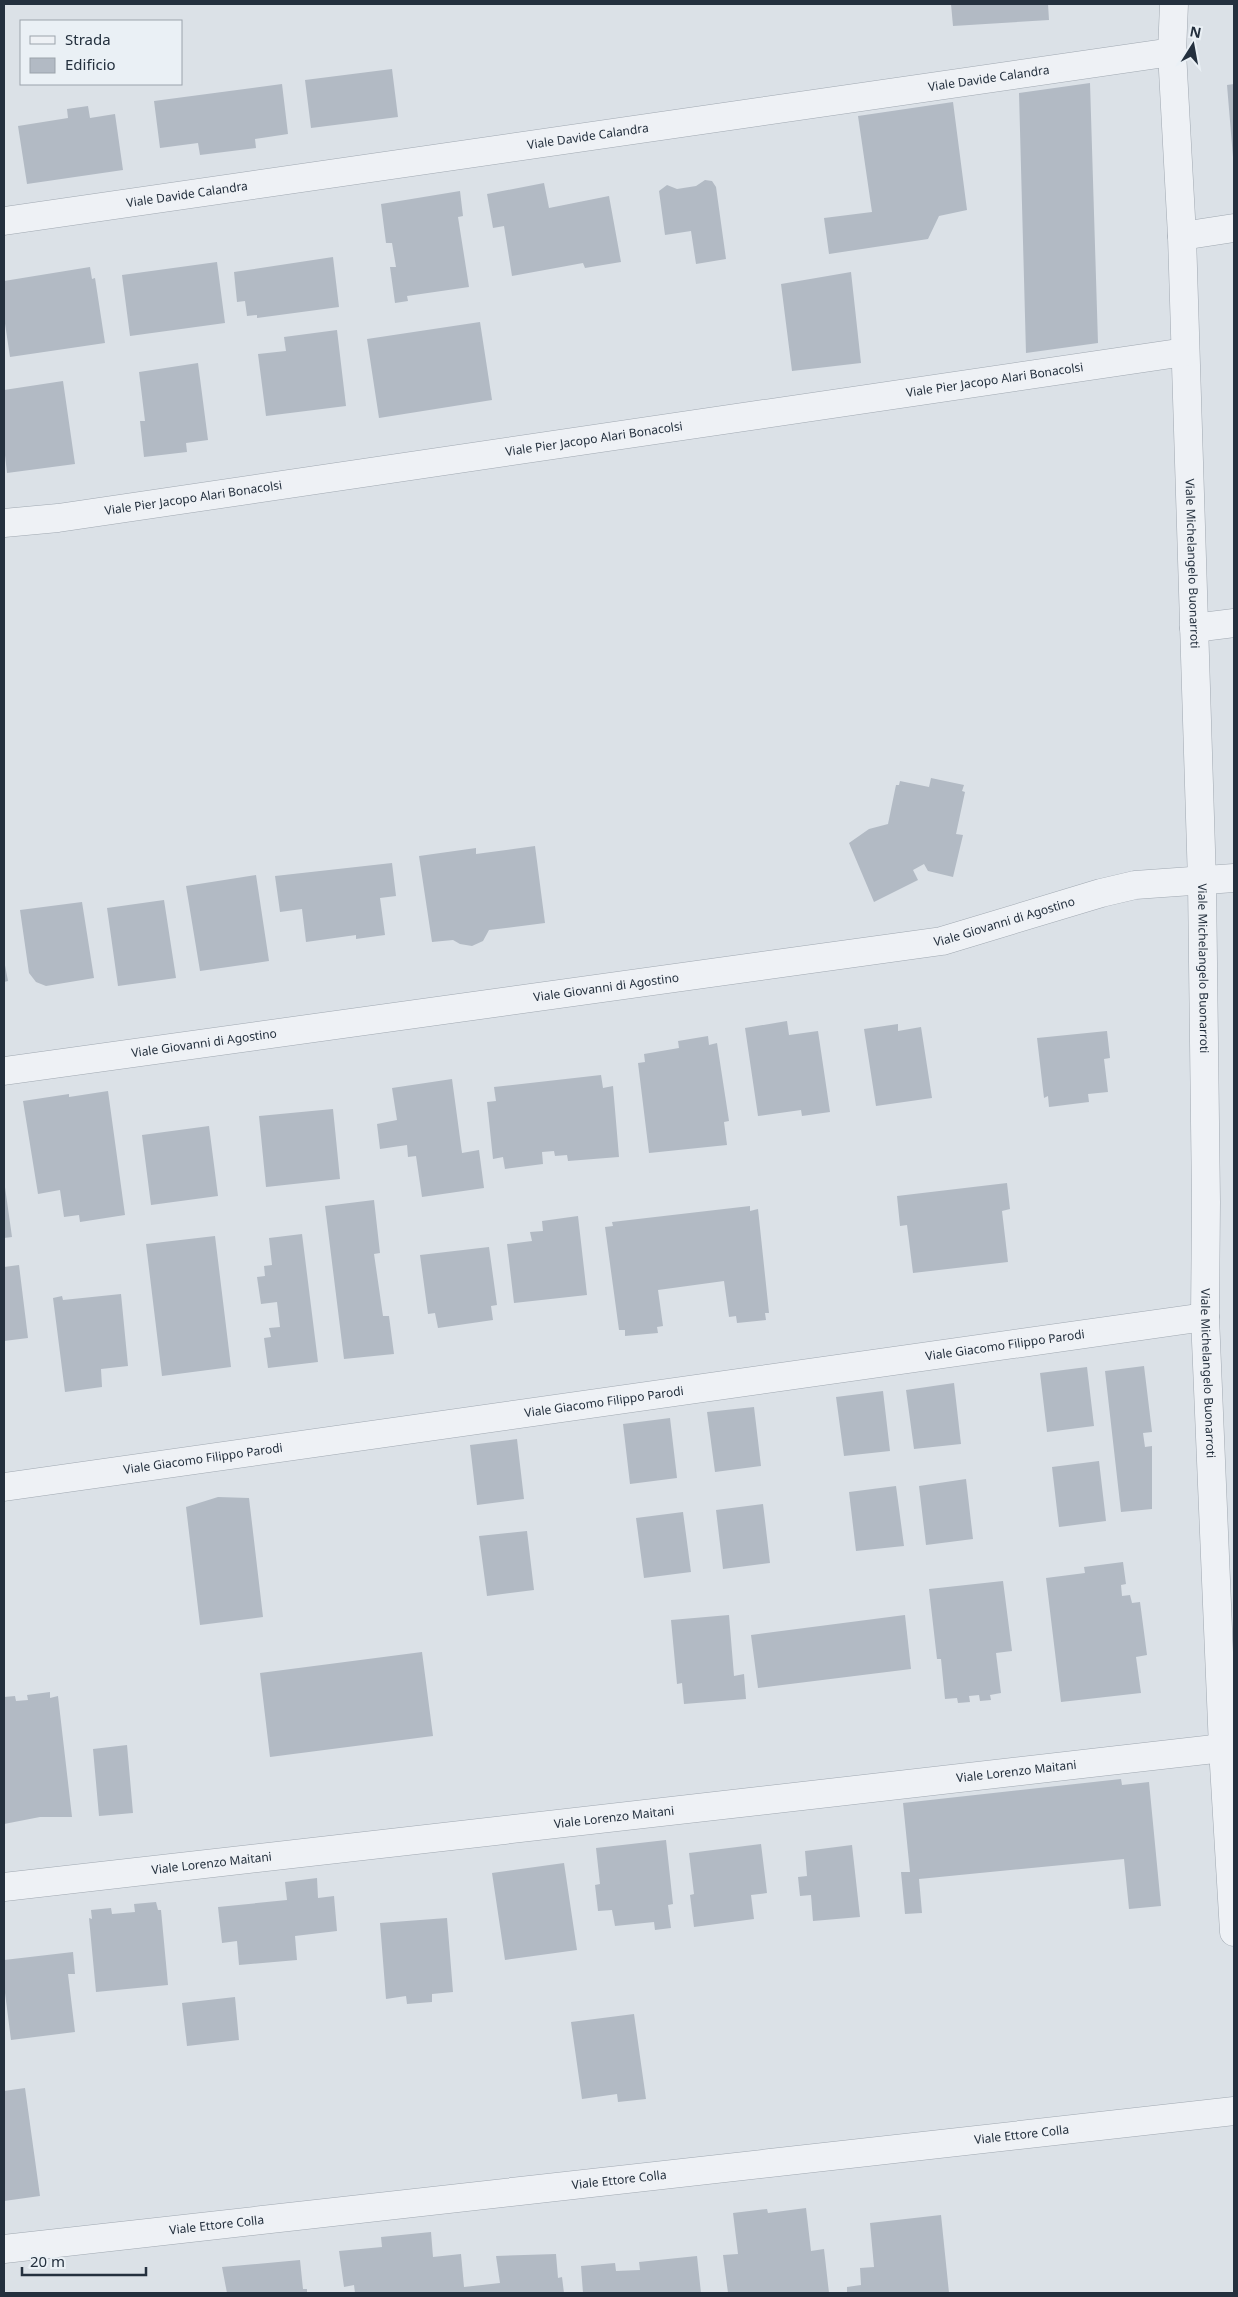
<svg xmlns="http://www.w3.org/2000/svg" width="1238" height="2297" font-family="'Noto Sans',sans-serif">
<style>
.building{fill:#b2bac4}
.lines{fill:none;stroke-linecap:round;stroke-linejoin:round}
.minor-casing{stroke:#a0a8b1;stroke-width:29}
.minor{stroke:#eef1f5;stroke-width:28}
.labels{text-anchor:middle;stroke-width:4.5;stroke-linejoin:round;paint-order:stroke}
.street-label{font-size:12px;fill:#24303e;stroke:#eaf0f5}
</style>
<rect width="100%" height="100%" fill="#dbe1e7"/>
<!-- building -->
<path class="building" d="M 951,4 L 1048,4 L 1049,20 L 953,26 Z
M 392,69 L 398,117 L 311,128 L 305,80 Z
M 1090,83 L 1098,343 L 1026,353 L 1019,93 Z
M 282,84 L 288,134 L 255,139 L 256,148 L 200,155 L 198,143 L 160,148 L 154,101 Z
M 1234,84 L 1234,157 L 1233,157 L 1227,85 Z
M 953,102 L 967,210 L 939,216 L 928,239 L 829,254 L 824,218 L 872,212 L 858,116 Z
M 88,106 L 90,118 L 115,114 L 123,170 L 27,184 L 18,126 L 68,118 L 67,109 Z
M 705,180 L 712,181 L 716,187 L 726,259 L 696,264 L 691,231 L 665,235 L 659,191 L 667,185 L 677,189 L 696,186 Z
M 544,183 L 549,208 L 609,196 L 621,262 L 585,268 L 583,263 L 512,276 L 504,226 L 493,228 L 487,194 Z
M 460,191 L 463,216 L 458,217 L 469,287 L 407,296 L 408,301 L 395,303 L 390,267 L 396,267 L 392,243 L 386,243 L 381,204 Z
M 333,257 L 339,307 L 257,318 L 257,315 L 247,316 L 245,301 L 237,302 L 234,272 Z
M 217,262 L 225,323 L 130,336 L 122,275 Z
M 90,267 L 92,279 L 95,278 L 105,343 L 10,357 L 4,317 L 4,281 Z
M 851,272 L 861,363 L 792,371 L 781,284 Z
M 480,322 L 492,400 L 379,418 L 367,339 Z
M 337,330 L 346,406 L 266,416 L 258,354 L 286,351 L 284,337 Z
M 198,363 L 208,440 L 186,443 L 187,452 L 144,457 L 140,421 L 145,421 L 139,372 Z
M 63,381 L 75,464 L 7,473 L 4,446 L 4,390 Z
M 931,778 L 964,785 L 962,791 L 965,792 L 956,834 L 963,835 L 953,877 L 928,871 L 924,864 L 913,870 L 918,880 L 874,902 L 849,843 L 869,829 L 888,824 L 896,785 L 899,785 L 900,781 L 929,787 Z
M 535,846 L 545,923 L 489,930 L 483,941 L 472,946 L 460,944 L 453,940 L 432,942 L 419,856 L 476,848 L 476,854 Z
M 392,863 L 396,896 L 380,898 L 385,935 L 356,939 L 356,935 L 306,942 L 302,909 L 280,912 L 275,876 Z
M 256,875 L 269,961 L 200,971 L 186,886 Z
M 164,900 L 176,978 L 118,986 L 107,908 Z
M 82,902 L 94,978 L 46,986 L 36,982 L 29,973 L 20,910 Z
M 4,960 L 8,981 L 4,982 Z
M 787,1021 L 789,1035 L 818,1031 L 830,1112 L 802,1116 L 801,1110 L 758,1116 L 745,1028 Z
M 898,1024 L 898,1031 L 921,1027 L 932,1098 L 876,1106 L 864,1029 Z
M 1107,1031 L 1110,1058 L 1104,1059 L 1108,1092 L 1088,1094 L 1089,1102 L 1049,1107 L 1048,1096 L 1044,1098 L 1037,1038 Z
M 708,1036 L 709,1045 L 717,1043 L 729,1121 L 724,1122 L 727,1145 L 649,1153 L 638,1063 L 645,1062 L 644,1054 L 679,1048 L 678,1041 Z
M 601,1075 L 603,1088 L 613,1086 L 619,1157 L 568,1161 L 567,1155 L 555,1156 L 554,1151 L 542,1152 L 543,1164 L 505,1169 L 503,1157 L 493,1159 L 487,1102 L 496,1101 L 494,1087 Z
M 452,1079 L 462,1153 L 479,1150 L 484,1188 L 422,1197 L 416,1156 L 408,1157 L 407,1145 L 380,1149 L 377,1124 L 397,1120 L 392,1088 Z
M 108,1091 L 125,1215 L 80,1222 L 79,1215 L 64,1217 L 60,1190 L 38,1194 L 23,1101 L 69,1094 L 69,1097 Z
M 333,1109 L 340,1179 L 266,1187 L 259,1116 Z
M 209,1126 L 218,1196 L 151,1205 L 142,1135 Z
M 4,1180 L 12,1237 L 4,1238 Z
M 1007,1183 L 1010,1209 L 1002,1211 L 1008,1262 L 913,1273 L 907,1225 L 900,1226 L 897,1196 Z
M 374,1200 L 380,1253 L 374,1254 L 383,1316 L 389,1316 L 394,1354 L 344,1359 L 325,1206 Z
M 750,1206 L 750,1211 L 758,1209 L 769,1313 L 765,1313 L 766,1320 L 737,1323 L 736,1316 L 729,1317 L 724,1281 L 658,1290 L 663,1326 L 657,1327 L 658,1333 L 625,1336 L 625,1330 L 619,1330 L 605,1227 L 613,1226 L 612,1222 Z
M 578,1216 L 587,1295 L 514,1303 L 507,1244 L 532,1241 L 530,1232 L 543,1231 L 542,1221 Z
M 302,1234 L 318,1362 L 268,1368 L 264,1338 L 271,1337 L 269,1328 L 280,1327 L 277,1302 L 261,1304 L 257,1277 L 265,1276 L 264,1266 L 272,1265 L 269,1238 Z
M 215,1236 L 231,1367 L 162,1376 L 146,1244 Z
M 489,1247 L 497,1305 L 491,1306 L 493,1320 L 438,1328 L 435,1313 L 428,1314 L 420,1255 Z
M 19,1265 L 28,1338 L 4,1341 L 4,1267 Z
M 121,1294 L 128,1366 L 101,1369 L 102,1387 L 65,1392 L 53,1298 L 62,1296 L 63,1300 Z
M 1144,1366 L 1152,1432 L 1143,1433 L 1145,1447 L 1152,1446 L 1152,1509 L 1121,1512 L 1105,1371 Z
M 1087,1367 L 1094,1426 L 1047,1432 L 1040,1373 Z
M 954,1383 L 961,1444 L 914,1449 L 906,1390 Z
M 883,1391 L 890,1451 L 844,1456 L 836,1397 Z
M 754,1407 L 761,1466 L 715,1472 L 707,1412 Z
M 670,1418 L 677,1478 L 630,1484 L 623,1424 Z
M 517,1439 L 524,1499 L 477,1505 L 470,1445 Z
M 1099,1461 L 1106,1521 L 1059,1527 L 1052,1467 Z
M 966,1479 L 973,1539 L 926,1545 L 919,1486 Z
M 896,1486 L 904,1546 L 856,1551 L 849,1492 Z
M 218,1497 L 249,1498 L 263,1617 L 200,1625 L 186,1507 Z
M 763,1504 L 770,1563 L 723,1569 L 716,1510 Z
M 683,1512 L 691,1572 L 644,1578 L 636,1518 Z
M 527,1531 L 534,1590 L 487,1596 L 479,1536 Z
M 1123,1562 L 1126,1584 L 1121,1585 L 1122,1596 L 1130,1595 L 1132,1603 L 1140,1602 L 1147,1655 L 1136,1657 L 1141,1693 L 1061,1702 L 1046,1578 L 1085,1573 L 1084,1567 Z
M 1003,1581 L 1012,1651 L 996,1653 L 1001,1693 L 990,1695 L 991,1700 L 980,1701 L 979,1695 L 969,1696 L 970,1702 L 958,1703 L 957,1698 L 945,1699 L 941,1659 L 937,1659 L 929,1589 Z
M 729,1615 L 734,1676 L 744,1674 L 746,1699 L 684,1704 L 682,1683 L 677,1684 L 671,1620 Z
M 905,1615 L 911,1669 L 758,1688 L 751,1635 Z
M 422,1652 L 433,1736 L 270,1757 L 260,1673 Z
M 50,1692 L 50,1698 L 58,1696 L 72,1817 L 40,1817 L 4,1824 L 4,1697 L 15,1696 L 16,1701 L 28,1700 L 27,1695 Z
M 127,1745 L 133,1813 L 99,1816 L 93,1749 Z
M 1121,1779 L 1122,1785 L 1149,1782 L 1161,1906 L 1129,1909 L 1124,1859 L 919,1879 L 922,1913 L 905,1914 L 901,1872 L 910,1872 L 903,1803 Z
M 666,1840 L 673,1904 L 668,1905 L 671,1928 L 655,1930 L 654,1922 L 615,1926 L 612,1910 L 598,1911 L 595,1885 L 600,1884 L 596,1848 Z
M 761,1844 L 767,1893 L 751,1895 L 754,1919 L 694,1927 L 690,1895 L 694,1894 L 689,1853 Z
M 852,1845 L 860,1917 L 813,1921 L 811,1895 L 800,1896 L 798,1877 L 807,1876 L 805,1851 Z
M 564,1863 L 577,1950 L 505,1960 L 492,1873 Z
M 317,1878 L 318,1898 L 334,1896 L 337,1931 L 295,1936 L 297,1960 L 239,1965 L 237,1941 L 222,1943 L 218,1907 L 287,1900 L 285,1882 Z
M 156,1902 L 158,1910 L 161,1910 L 168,1985 L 96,1992 L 89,1918 L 92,1919 L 91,1910 L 111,1908 L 112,1914 L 135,1912 L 134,1904 Z
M 447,1918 L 453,1992 L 432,1994 L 432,2002 L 407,2004 L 406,1996 L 386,1999 L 380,1923 Z
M 73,1952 L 75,1974 L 68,1974 L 75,2032 L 11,2040 L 4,1985 L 4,1960 Z
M 235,1997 L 239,2040 L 187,2046 L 182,2003 Z
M 634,2014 L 646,2099 L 618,2102 L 617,2094 L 582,2099 L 571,2022 Z
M 25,2088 L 40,2196 L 4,2201 L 4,2091 Z
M 806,2208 L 811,2251 L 824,2249 L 829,2293 L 728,2293 L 723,2255 L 738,2254 L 733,2213 L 767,2209 L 768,2213 Z
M 941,2215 L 949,2293 L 847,2293 L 847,2287 L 861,2285 L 860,2268 L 874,2267 L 870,2223 Z
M 431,2232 L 433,2257 L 461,2254 L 464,2287 L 500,2283 L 496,2256 L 556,2254 L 558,2278 L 562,2277 L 564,2293 L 355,2293 L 354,2285 L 344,2287 L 339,2251 L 382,2247 L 381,2237 Z
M 697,2256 L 701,2293 L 583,2293 L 581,2266 L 615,2263 L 616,2271 L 640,2270 L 639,2262 Z
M 300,2260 L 303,2289 L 307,2289 L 307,2293 L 227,2293 L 222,2267 Z"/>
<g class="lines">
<defs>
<g id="minor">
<path id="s1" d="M 1174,4 L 1172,52 L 1182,236 L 1202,882 L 1206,1202 L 1205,1317 L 1223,1748 L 1234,1932"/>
<path id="s2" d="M 4,221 L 1172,52"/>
<path d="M 1182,236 L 1234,228"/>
<path id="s3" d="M 4,523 L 58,518 L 1185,352"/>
<path d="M 1194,628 L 1234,623"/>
<path id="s4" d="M 4,1071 L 942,941 L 1101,893 L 1135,885 L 1234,878"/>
<path id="s5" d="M 4,1487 L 1205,1317"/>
<path id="s6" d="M 4,1887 L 1223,1748"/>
<path id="s7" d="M 4,2249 L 1234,2111"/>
</g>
</defs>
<!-- minor casing -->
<use href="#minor" class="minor-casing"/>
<!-- minor -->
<use href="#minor" class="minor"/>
</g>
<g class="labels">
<!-- street labels -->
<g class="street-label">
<text dy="4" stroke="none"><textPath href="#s2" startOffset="995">Viale Davide Calandra</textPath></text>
<text dy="4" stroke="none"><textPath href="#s2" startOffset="590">Viale Davide Calandra</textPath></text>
<text dy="4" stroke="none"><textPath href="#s2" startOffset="185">Viale Davide Calandra</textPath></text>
<text dy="4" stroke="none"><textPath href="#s3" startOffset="1001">Viale Pier Jacopo Alari Bonacolsi</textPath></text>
<text dy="4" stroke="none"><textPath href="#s3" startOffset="596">Viale Pier Jacopo Alari Bonacolsi</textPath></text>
<text dy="4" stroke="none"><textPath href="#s3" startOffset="191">Viale Pier Jacopo Alari Bonacolsi</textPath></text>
<text dy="4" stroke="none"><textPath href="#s1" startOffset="560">Viale Michelangelo Buonarroti</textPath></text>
<text dy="4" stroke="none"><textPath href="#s4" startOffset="1012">Viale Giovanni di Agostino</textPath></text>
<text dy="4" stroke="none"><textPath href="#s1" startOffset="965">Viale Michelangelo Buonarroti</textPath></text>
<text dy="4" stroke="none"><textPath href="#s4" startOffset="608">Viale Giovanni di Agostino</textPath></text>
<text dy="4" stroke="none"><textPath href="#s4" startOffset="202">Viale Giovanni di Agostino</textPath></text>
<text dy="4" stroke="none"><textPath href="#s5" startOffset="1011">Viale Giacomo Filippo Parodi</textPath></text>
<text dy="4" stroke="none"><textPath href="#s1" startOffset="1370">Viale Michelangelo Buonarroti</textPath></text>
<text dy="4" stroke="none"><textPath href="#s5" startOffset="606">Viale Giacomo Filippo Parodi</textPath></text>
<text dy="4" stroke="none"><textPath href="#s5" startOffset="201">Viale Giacomo Filippo Parodi</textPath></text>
<text dy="4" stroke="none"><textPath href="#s6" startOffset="1019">Viale Lorenzo Maitani</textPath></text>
<text dy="4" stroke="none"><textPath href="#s6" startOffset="614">Viale Lorenzo Maitani</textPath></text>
<text dy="4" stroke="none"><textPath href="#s6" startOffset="209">Viale Lorenzo Maitani</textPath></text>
<text dy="4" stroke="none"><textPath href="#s7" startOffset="1024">Viale Ettore Colla</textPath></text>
<text dy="4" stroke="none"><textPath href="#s7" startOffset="619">Viale Ettore Colla</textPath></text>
<text dy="4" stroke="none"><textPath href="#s7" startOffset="214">Viale Ettore Colla</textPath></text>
</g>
</g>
<!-- border -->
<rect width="1238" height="2297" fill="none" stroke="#24303e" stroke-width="10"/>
<!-- legend -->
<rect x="20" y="20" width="162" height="65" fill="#eaf0f5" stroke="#9ba3ac"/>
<rect x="30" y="36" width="25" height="8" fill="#eef1f5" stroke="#9ba3ac"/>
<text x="65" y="45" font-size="15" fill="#24303e">Strada</text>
<rect x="30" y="58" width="25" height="15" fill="#b2bac4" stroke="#9ba3ac"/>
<text x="65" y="70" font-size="15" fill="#24303e">Edificio</text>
<!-- north arrow -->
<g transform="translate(1193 45) rotate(11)" stroke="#eaf0f5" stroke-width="4" paint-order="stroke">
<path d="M0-4L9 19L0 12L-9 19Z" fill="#24303e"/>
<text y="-8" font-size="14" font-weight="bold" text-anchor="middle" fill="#24303e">N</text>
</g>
<!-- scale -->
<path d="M22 2267v8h124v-8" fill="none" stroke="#24303e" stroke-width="2.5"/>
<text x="30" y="2267" font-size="15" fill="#24303e" stroke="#eaf0f5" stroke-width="4" paint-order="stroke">20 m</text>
</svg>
